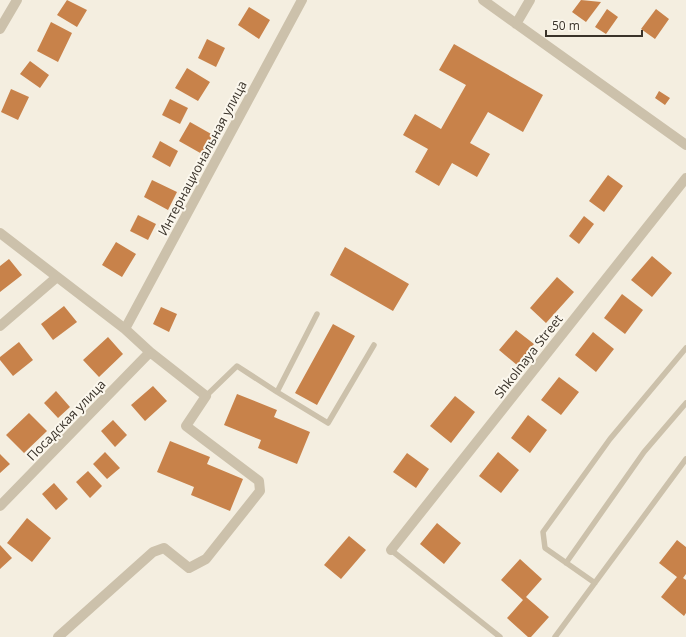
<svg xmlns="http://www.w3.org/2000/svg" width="686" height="637" font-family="'Open Sans',sans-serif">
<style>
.building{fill:#c8824a}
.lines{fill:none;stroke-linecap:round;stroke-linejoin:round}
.lane{stroke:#ccc1ab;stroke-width:5.5}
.street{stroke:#ccc1ab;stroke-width:10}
.labels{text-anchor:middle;stroke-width:4;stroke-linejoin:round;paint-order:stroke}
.street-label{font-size:13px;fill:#3a332a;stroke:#fbf7ed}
</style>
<rect width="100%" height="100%" fill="#f4eee0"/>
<!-- building -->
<path class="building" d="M 67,0 L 87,10 L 77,27 L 57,15 Z
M 581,0 L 601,2 L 586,22 L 572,12 Z
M 249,7 L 270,20 L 259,39 L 238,25 Z
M 607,9 L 618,17 L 606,34 L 595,27 Z
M 656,9 L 669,19 L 655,39 L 641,29 Z
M 51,22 L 72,33 L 58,62 L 37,51 Z
M 207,39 L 225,48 L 216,67 L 198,58 Z
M 454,44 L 543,95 L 523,132 L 488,112 L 470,143 L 490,154 L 477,177 L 452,163 L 439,186 L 415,172 L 428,149 L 403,135 L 415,114 L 441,129 L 466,85 L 439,70 Z
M 30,61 L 49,75 L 40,88 L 20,74 Z
M 187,68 L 210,82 L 198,101 L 175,88 Z
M 11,89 L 29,97 L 18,120 L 1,112 Z
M 659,91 L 670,98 L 665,105 L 655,98 Z
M 170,99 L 188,108 L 180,124 L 162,115 Z
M 190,122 L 213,135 L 202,154 L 179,141 Z
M 160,141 L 178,151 L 170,167 L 152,157 Z
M 608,175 L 623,186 L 604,212 L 589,201 Z
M 152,180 L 177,192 L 168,210 L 144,197 Z
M 138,215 L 156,224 L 148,240 L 130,231 Z
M 584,216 L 594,224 L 579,244 L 569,236 Z
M 116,242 L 136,254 L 122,277 L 102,265 Z
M 345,247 L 409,284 L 393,311 L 330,275 Z
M 652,256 L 672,273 L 652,297 L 631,280 Z
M 9,259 L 22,275 L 0,292 L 0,266 Z
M 557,277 L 574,292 L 546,323 L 530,308 Z
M 622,294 L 643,310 L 625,334 L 604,318 Z
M 64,306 L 77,322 L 53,340 L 41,324 Z
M 161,307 L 177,314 L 169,332 L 153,324 Z
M 333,324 L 355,336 L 317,405 L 295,393 Z
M 516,330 L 534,344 L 517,365 L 499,350 Z
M 593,332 L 614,349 L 596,372 L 575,355 Z
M 108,337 L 123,354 L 99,377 L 83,360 Z
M 19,342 L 33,360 L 13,376 L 0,360 L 0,357 Z
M 559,377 L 579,392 L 561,415 L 541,400 Z
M 153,386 L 167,401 L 145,421 L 131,405 Z
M 56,391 L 70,407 L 58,418 L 44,403 Z
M 237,394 L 277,410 L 274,417 L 310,432 L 297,464 L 258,448 L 261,440 L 224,425 Z
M 455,396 L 475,412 L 451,443 L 430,426 Z
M 29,413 L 47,431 L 24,453 L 6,435 Z
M 528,415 L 547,430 L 530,453 L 511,438 Z
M 113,420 L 127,435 L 115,447 L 101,431 Z
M 170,441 L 210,457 L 207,464 L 243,479 L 230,511 L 191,495 L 194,487 L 157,472 Z
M 105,452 L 120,468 L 107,479 L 93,464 Z
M 498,452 L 519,470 L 501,493 L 479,476 Z
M 407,453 L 429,469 L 416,488 L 393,472 Z
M 0,454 L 10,464 L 0,473 Z
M 88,471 L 102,486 L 90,498 L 76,482 Z
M 54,483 L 68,499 L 56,510 L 42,494 Z
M 27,518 L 51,538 L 32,562 L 7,543 Z
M 437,523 L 461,543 L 444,564 L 420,544 Z
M 349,536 L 366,550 L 341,579 L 324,565 Z
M 677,540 L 686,547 L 686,574 L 683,578 L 686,580 L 686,613 L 684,616 L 661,597 L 677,577 L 659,563 Z
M 0,545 L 12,558 L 0,569 Z
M 520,559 L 542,579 L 526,597 L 549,617 L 531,637 L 528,637 L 507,618 L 523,600 L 501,580 Z"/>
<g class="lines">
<!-- lane -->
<path class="lane" d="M 277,392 L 328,423 L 374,345
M 206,396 L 237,366 L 277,392 L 317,314
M 391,550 L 500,637
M 566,563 L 644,452 L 686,403
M 595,583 L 545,548 L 543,532 L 610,439 L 686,348
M 555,637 L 686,459"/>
<!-- street -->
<path class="street" d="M 483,0 L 686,145
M 516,24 L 530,0
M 0,29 L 17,0
M 0,233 L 125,329 L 150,352 L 206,396 L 186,426 L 259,481 L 260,491 L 206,559 L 189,568 L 164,548 L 153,552 L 58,637
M 0,326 L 57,277
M 125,329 L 302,0
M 0,506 L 150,352
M 391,550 L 686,178"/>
</g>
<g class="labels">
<!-- street labels -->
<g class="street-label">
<text transform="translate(202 158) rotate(-62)" y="5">Интернациональная улица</text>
<text transform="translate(528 356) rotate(-52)" y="5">Shkolnaya Street</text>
<text transform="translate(66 420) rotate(-46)" y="5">Посадская улица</text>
</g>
</g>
<!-- scale -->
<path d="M546 30v6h96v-6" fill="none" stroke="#3a332a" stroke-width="2"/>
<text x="552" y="30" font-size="12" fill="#3a332a" stroke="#fbf7ed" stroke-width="3" paint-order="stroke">50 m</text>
</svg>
